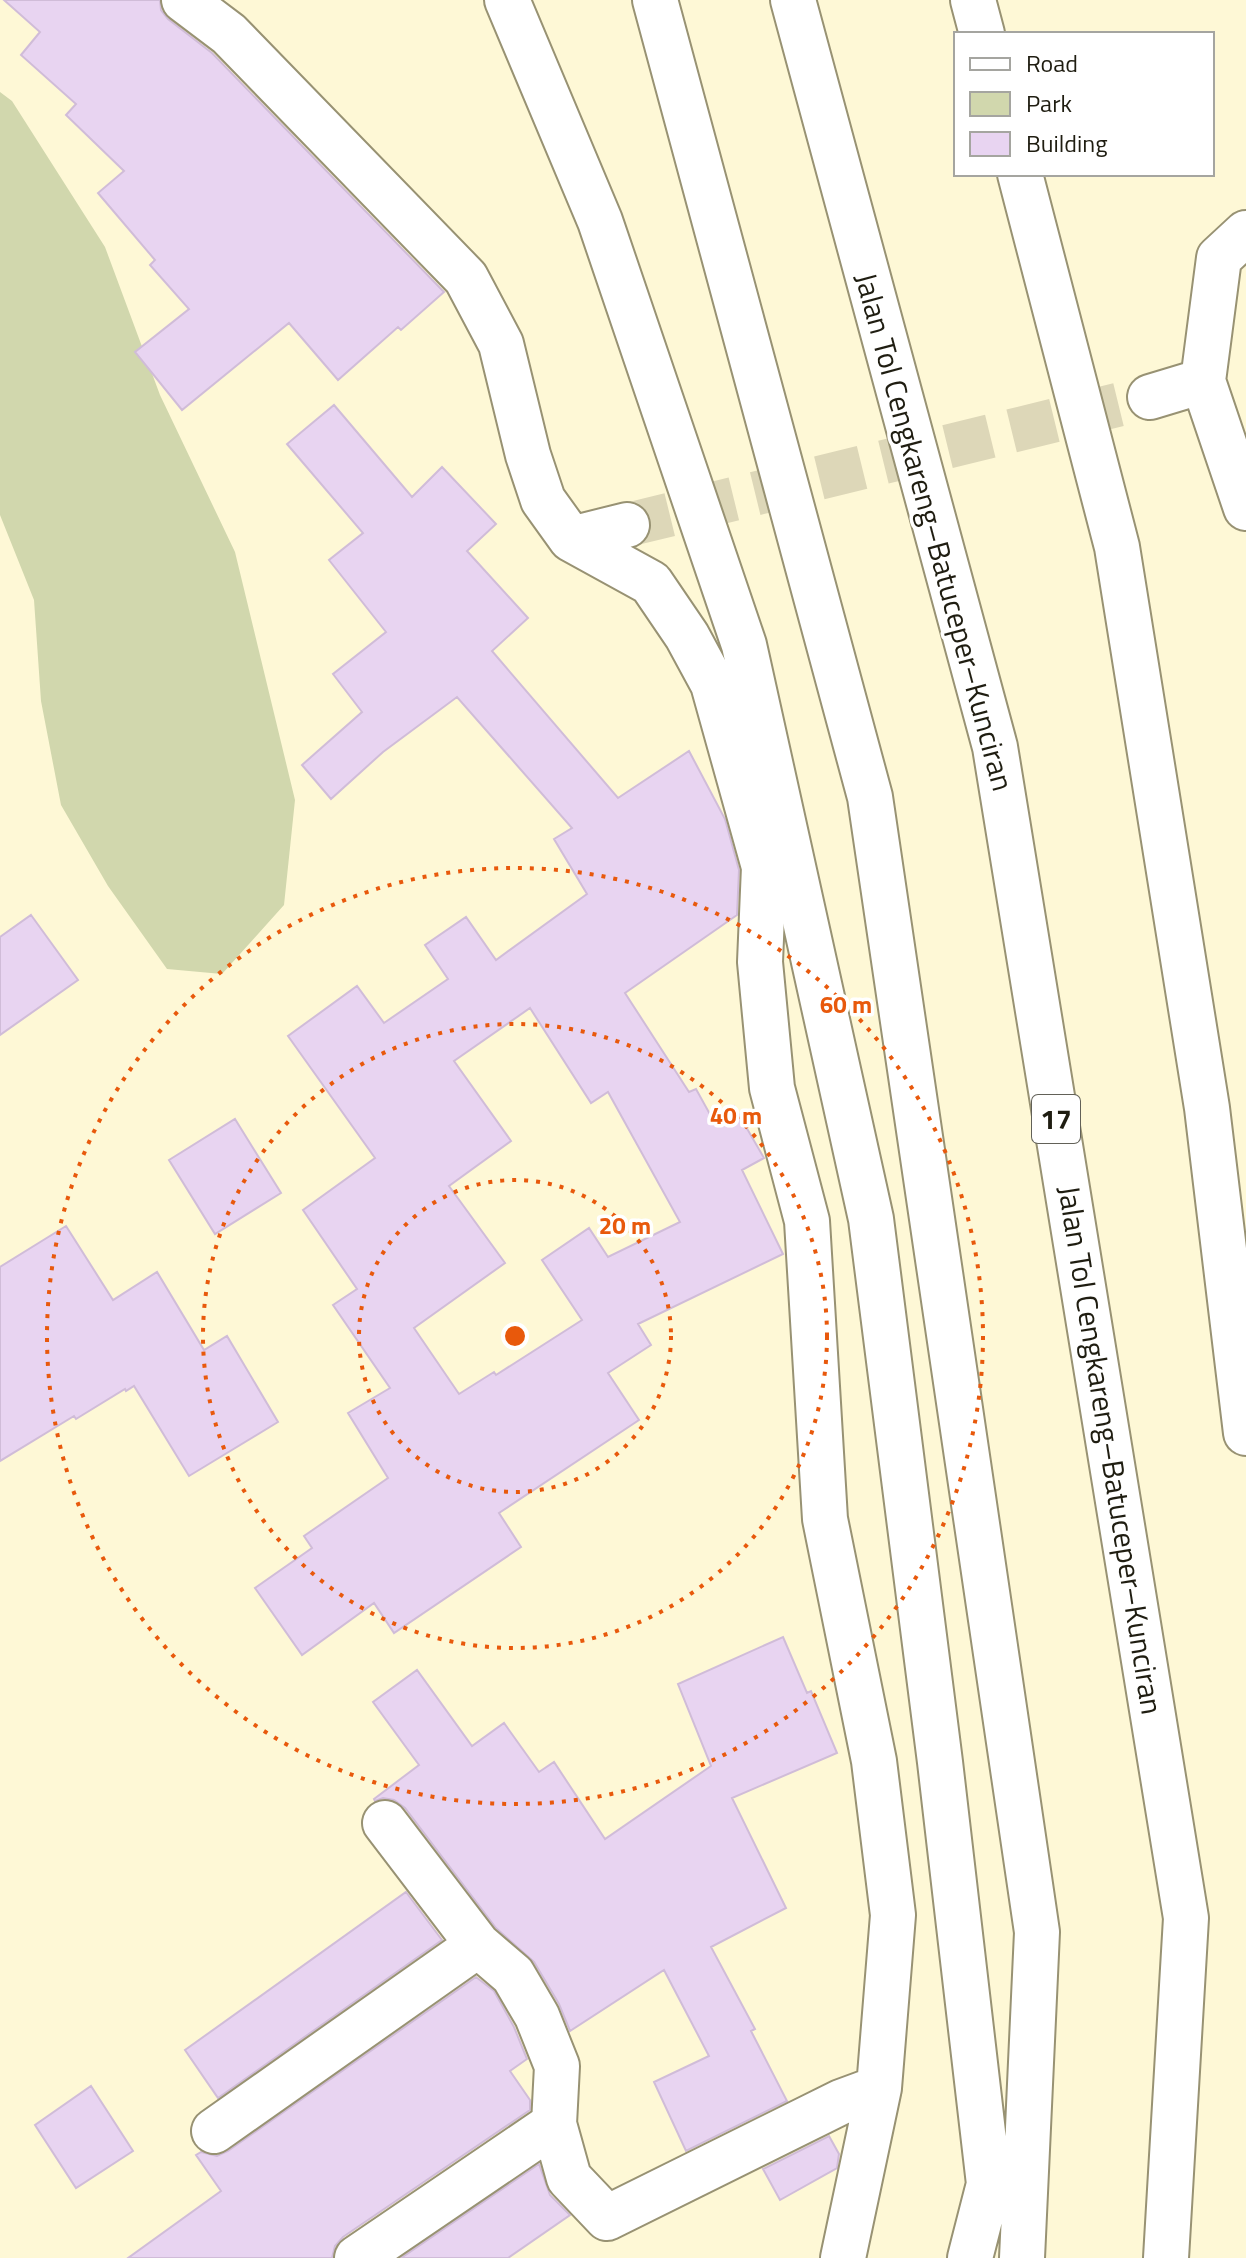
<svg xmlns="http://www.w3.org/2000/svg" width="1246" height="2258" font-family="'Titillium Web',sans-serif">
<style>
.green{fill:#d1d7ad}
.building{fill:#e8d4f1;stroke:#d0bcd8;stroke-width:2;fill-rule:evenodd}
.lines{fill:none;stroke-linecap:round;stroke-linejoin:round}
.minor-tunnel{stroke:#ddd7b8;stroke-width:44;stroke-dasharray:44 22;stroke-linecap:butt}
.minor-casing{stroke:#989273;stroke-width:48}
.highway-casing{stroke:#989273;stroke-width:48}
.minor{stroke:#fff;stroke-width:44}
.highway{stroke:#fff;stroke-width:44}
.ring{fill:none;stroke:#e8590c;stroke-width:4;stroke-dasharray:4 8}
.labels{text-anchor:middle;stroke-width:7;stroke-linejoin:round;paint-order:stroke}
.shield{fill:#fff;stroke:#626158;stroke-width:2}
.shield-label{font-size:28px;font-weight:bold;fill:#1f1d11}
.street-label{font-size:30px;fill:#1f1d11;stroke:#fff}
.centre{fill:#e8590c;stroke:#fff;stroke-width:4}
.ring-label{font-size:24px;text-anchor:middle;font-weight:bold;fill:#e8590c;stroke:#fff;stroke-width:7;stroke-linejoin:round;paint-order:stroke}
</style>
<rect width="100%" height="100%" fill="#fef8d6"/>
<!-- green -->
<path class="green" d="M 0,92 L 12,101 L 105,247 L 160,395 L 235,552 L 295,800 L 284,905 L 222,974 L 167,969 L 108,886 L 61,805 L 41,701 L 34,600 L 0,515 Z"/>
<!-- building -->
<path class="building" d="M 4,0 L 160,0 L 161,10 L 168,19 L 212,53 L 444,292 L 401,330 L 398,327 L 338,380 L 289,323 L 182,410 L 135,352 L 189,309 L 150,265 L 155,260 L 98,193 L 124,171 L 66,115 L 76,104 L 21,55 L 40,32 Z
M 334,405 L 412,497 L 442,467 L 496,524 L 467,551 L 528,618 L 492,651 L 618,798 L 689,751 L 725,819 L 739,870 L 737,915 L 625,993 L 689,1092 L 696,1089 L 712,1118 L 734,1106 L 764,1158 L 742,1170 L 783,1254 L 638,1324 L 651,1345 L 608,1373 L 639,1420 L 499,1513 L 521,1547 L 394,1633 L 374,1603 L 302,1655 L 255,1588 L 312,1548 L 304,1536 L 388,1478 L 348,1413 L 390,1388 L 333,1305 L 357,1289 L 303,1210 L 375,1158 L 288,1036 L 357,986 L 384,1023 L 448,979 L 425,945 L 466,917 L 496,960 L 587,894 L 554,839 L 572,828 L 457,697 L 383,752 L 331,799 L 302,765 L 362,712 L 333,674 L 386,632 L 329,560 L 363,533 L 287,444 ZM 530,1008 L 591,1103 L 608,1092 L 680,1222 L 608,1257 L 589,1228 L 542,1260 L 582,1320 L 496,1375 L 494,1372 L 459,1394 L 414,1328 L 505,1263 L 449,1186 L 511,1141 L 454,1061 Z
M 31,915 L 78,980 L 0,1035 L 0,937 Z
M 235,1119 L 281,1193 L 215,1234 L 169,1160 Z
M 66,1226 L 113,1300 L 157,1272 L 204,1350 L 227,1336 L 278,1422 L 189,1476 L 134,1386 L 126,1391 L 125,1389 L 76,1419 L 74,1416 L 0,1461 L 0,1267 Z
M 783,1637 L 807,1693 L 811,1691 L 837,1753 L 732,1798 L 786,1908 L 711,1947 L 755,2029 L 751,2031 L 787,2101 L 686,2151 L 654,2082 L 709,2056 L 664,1970 L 570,2031 L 559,2004 L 534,1962 L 496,1928 L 405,1808 L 394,1800 L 383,1798 L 375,1801 L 374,1799 L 419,1765 L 373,1702 L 417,1670 L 472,1746 L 504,1723 L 539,1772 L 554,1762 L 605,1839 L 711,1766 L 678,1684 Z
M 406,1892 L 442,1940 L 218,2098 L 185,2050 Z
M 476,1977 L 494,1991 L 514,2027 L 527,2059 L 510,2071 L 530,2100 L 530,2110 L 343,2237 L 335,2246 L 332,2258 L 128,2258 L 221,2191 L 196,2155 L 201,2152 L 217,2156 L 228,2151 Z
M 91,2086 L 133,2151 L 76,2188 L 35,2125 Z
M 829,2136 L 839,2154 L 837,2168 L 780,2200 L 763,2169 Z
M 539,2164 L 550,2195 L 570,2215 L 508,2258 L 401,2258 Z"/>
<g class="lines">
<!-- minor-tunnel -->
<path class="minor-tunnel" d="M 627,525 L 1150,397"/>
<defs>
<path id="minor" d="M 184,0 L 229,34 L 466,278 L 501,344 L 528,455 L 543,500 L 571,539 L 651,583 L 687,636 L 713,684 L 764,867 L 760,962 L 772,1088 L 807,1221 L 825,1519 L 874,1761 L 893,1915 L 879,2088 L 843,2258
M 1246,233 L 1219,258 L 1203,381 L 1246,508
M 1150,397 L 1203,381
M 571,539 L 627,525
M 385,1823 L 478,1945 L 513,1975 L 537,2016 L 557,2066 L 554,2124 L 569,2178 L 607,2218 L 841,2102 L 879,2088
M 214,2131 L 478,1945
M 357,2258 L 554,2124"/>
<path id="highway" d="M 507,0 L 600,221 L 744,645 L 871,1219 L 940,1762 L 989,2184 L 970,2258
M 655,0 L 870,797 L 1037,1932 L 1022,2258
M 793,0 L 995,747 L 1186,1918 L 1166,2258
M 973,0 L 982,34
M 1020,174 L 1117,547 L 1207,1108 L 1246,1433"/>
</defs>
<!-- minor casing -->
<use href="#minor" class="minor-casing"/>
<!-- highway casing -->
<use href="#highway" class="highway-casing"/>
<!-- minor -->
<use href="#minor" class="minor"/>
<!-- highway -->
<use href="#highway" class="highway"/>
</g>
<!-- distance rings -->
<g class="ring">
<circle cx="515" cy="1336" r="156"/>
<circle cx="515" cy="1336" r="312"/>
<circle cx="515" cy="1336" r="468"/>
</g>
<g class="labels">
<!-- shield labels -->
<rect class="shield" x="1032" y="1095" width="48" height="48" rx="6"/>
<g class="shield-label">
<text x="1056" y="1129">17</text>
</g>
<!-- street labels -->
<g class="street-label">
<text transform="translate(934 532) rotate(75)" y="10">Jalan Tol Cengkareng–Batuceper–Kunciran</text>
<text transform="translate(1110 1450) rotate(81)" y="10">Jalan Tol Cengkareng–Batuceper–Kunciran</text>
</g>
</g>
<circle cx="515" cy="1336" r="12" class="centre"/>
<g class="ring-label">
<text x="846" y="1013">60 m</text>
<text x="736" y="1124">40 m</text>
<text x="625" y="1234">20 m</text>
</g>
<!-- legend -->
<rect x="954" y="32" width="260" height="144" fill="#ffffff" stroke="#a5a5a0" stroke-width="2"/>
<rect x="970" y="58" width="40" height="12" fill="#ffffff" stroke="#a5a5a0" stroke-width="2"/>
<text x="1026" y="72" font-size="24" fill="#1f1d11">Road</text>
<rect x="970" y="92" width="40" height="24" fill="#d1d7ad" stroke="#a5a5a0" stroke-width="2"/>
<text x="1026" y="112" font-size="24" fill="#1f1d11">Park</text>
<rect x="970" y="132" width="40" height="24" fill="#e8d4f1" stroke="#a5a5a0" stroke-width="2"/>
<text x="1026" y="152" font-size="24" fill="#1f1d11">Building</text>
</svg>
